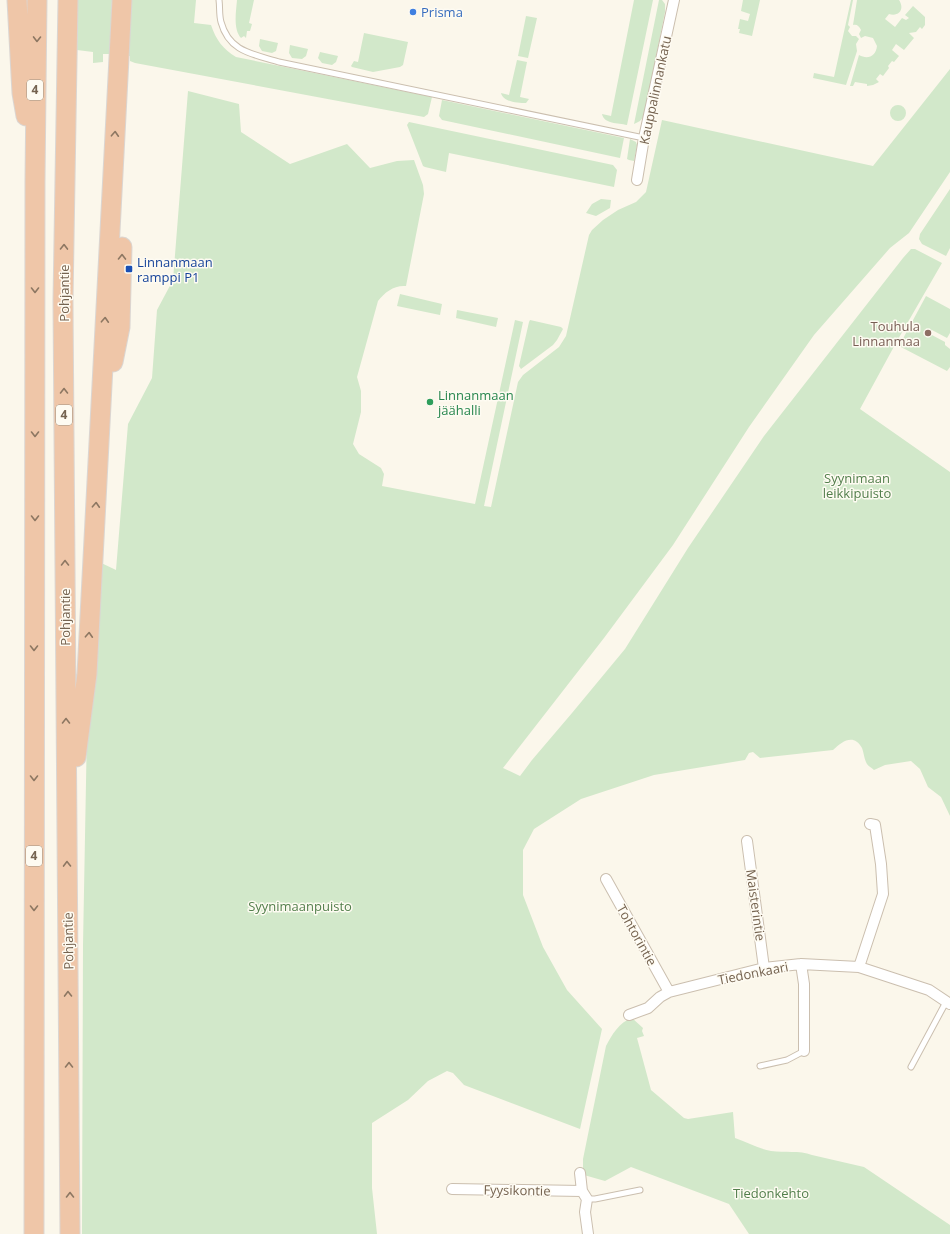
<svg xmlns="http://www.w3.org/2000/svg" width="950" height="1234" font-family="'Open Sans',sans-serif">
<style>
.green{fill:#d2e8ca}
.lines{fill:none;stroke-linecap:round;stroke-linejoin:round}
.service-casing{stroke:#cbbfaf;stroke-width:7}
.minor-casing{stroke:#cbbfaf;stroke-width:12}
.motorway-casing{stroke:#dbd6d2;stroke-width:21}
.service{stroke:#fff;stroke-width:5}
.minor{stroke:#fff;stroke-width:10}
.motorway{stroke:#efc6a8;stroke-width:19}
.oneway{stroke:#8d7762}
.shop-dot{fill:#3f7fe0;stroke:#fefbf2;stroke-width:1.5}
.transit-dot{fill:#1a4fb4;stroke:#fefbf2;stroke-width:1.5}
.education-dot{fill:#8d6e63;stroke:#fefbf2;stroke-width:1.5}
.leisure-dot{fill:#2e9e5b;stroke:#fefbf2;stroke-width:1.5}
.labels{text-anchor:middle;stroke-width:3;stroke-linejoin:round;paint-order:stroke}
.shield{fill:#fefbf2;stroke:#9e9181;stroke-width:1}
.shield-label{font-size:12px;font-weight:bold;fill:#756350}
.shop-label{font-size:13px;fill:#366cbe;stroke:#fefbf2;text-anchor:start}
.street-label{font-size:13px;fill:#756350;stroke:#fefbf2}
.transit-label{font-size:13px;fill:#164399;stroke:#fefbf2;text-anchor:start}
.education-label{font-size:13px;fill:#785e54;stroke:#fefbf2;text-anchor:end}
.leisure-label{font-size:13px;fill:#27864d;stroke:#fefbf2;text-anchor:start}
.park-label{font-size:13px;fill:#537f4c;stroke:#fefbf2}
</style>
<rect width="100%" height="100%" fill="#fbf7eb"/>
<!-- green -->
<path class="green" d="M 78,0 L 112,0 L 110,54 L 103,54 L 103,62 L 93,63 L 93,52 L 77,50 Z
M 129,0 L 196,0 L 194,23 L 211,25 C 216,40 223,49 236,57 L 432,97 L 428,114 L 424,117 L 135,63 L 130,61 L 130,56 L 124,56 Z
M 237,0 L 254,0 L 249,23 L 252,24 L 250,31 L 247,31 L 246,38 L 244,36 L 241,38 C 233,29 236,12 237,0 Z
M 634,0 L 653,0 L 627,125 C 618,123 604,124 602,114 L 611,116 Z
M 659,0 L 662,0 L 665,4 L 665,12 L 644,116 L 640,121 L 634,124 Z
M 743,0 L 760,0 L 752,36 L 739,33 L 740,29 L 738,29 L 740,19 L 748,21 L 750,14 L 741,11 Z
M 851,0 L 853,0 L 848,25 L 850,27 L 848,31 L 852,36 L 856,36 L 859,39 L 856,44 L 857,51 L 846,85 L 813,78 L 814,73 L 834,77 Z
M 857,0 L 899,0 C 905,9 899,17 889,14 L 885,19 L 895,27 L 902,18 L 906,20 L 909,18 L 905,15 L 913,6 L 925,17 L 925,25 L 922,29 L 920,27 L 916,32 L 909,33 L 914,38 L 904,50 L 896,44 L 892,50 L 899,56 L 894,62 L 892,61 L 888,66 L 889,68 L 883,76 L 880,74 L 876,79 L 879,82 L 873,85 L 867,86 L 867,84 L 855,82 L 853,86 L 850,86 L 859,55 C 868,60 876,56 877,46 L 873,38 L 865,36 L 861,38 L 859,34 L 861,30 C 859,26 857,24 853,25 Z
M 526,16 L 537,18 L 528,58 L 518,56 Z
M 364,33 L 408,42 L 403,65 L 400,67 L 373,72 L 352,67 L 351,66 L 354,61 L 358,62 Z
M 260,39 L 278,43 L 276,51 L 272,53 L 262,51 L 259,46 Z
M 290,45 L 308,49 L 306,56 L 302,59 L 292,58 L 289,53 Z
M 320,52 L 338,56 L 336,62 L 332,65 L 322,63 L 318,58 Z
M 517,60 L 527,62 L 520,97 L 529,99 L 526,103 C 518,103 503,102 501,93 L 509,95 Z
M 950,69 L 950,172 L 909,233 L 890,248 L 814,335 L 749,427 L 673,545 L 604,638 L 503,768 L 520,776 L 532,760 L 572,713 L 625,649 L 688,548 L 764,436 L 903,258 L 911,249 L 915,249 L 942,263 L 897,341 L 860,409 L 950,472 L 950,816 L 941,797 L 928,787 L 920,769 L 911,761 L 885,765 L 874,770 C 872,768 868,766 867,764 C 864,759 864,753 862,748 C 854,733 842,741 833,750 L 760,758 L 753,752 L 749,753 L 745,760 L 654,775 L 581,799 L 534,829 L 523,850 L 523,895 L 543,947 L 567,990 L 602,1029 L 580,1129 L 464,1085 L 453,1073 L 447,1071 L 428,1081 L 408,1100 L 372,1123 L 372,1188 L 377,1234 L 82,1234 L 83,945 L 88,674 L 95,560 L 116,570 L 128,424 L 152,378 L 157,310 L 173,280 L 188,91 L 239,104 L 241,132 L 290,164 L 347,144 L 370,168 L 397,161 L 414,160 L 423,185 L 424,194 L 406,286 C 394,285 385,292 378,301 L 357,377 L 361,391 L 361,412 L 353,444 L 359,454 L 381,468 L 384,474 L 382,486 L 475,504 L 515,320 L 523,322 L 484,506 L 491,507 L 518,382 L 523,375 L 559,347 L 566,336 L 589,235 L 592,230 L 603,220 L 618,210 L 636,202 L 646,192 L 662,120 L 873,166 Z
M 442,100 L 624,138 L 620,158 L 442,120 L 439,116 Z
M890 113a8 8 0 1 1 16 0a8 8 0 1 1-16 0Z
M 409,122 L 613,165 L 617,170 L 614,187 L 449,153 L 446,172 L 425,167 L 423,166 L 407,125 Z
M 630,139 L 636,142 L 637,145 L 634,161 L 629,160 L 627,159 Z
M 950,189 L 950,248 L 946,256 L 922,244 L 919,239 L 920,234 Z
M 601,199 L 611,200 L 610,208 L 596,216 L 586,213 L 592,204 Z
M 400,294 L 442,304 L 440,315 L 397,306 Z
M 926,296 L 950,309 L 950,333 L 947,338 L 932,330 L 930,334 L 945,342 L 945,345 L 950,349 L 950,367 L 947,371 L 899,346 Z
M 457,310 L 498,318 L 496,327 L 456,318 Z
M 530,320 L 561,327 L 563,329 L 557,340 L 553,345 L 521,369 L 519,366 L 529,322 Z
M 632,1018 L 643,1028 L 642,1031 L 644,1036 L 637,1038 L 651,1090 L 684,1118 L 688,1119 L 733,1112 L 735,1138 C 747,1142 759,1149 771,1151 C 785,1153 799,1150 812,1155 L 864,1167 L 950,1225 L 950,1234 L 749,1234 L 729,1204 L 631,1167 L 605,1181 L 584,1175 L 583,1170 L 583,1159 L 606,1046 C 612,1035 619,1022 632,1018 Z"/>
<g class="lines">
<defs>
<path id="service" d="M 219,0 C 220,7 219,15 221,22 C 229,52 253,54 279,62 L 644,138
M 760,1066 L 787,1060 L 804,1051
M 911,1067 L 946,1002
M 587,1199 L 595,1199 L 640,1190"/>
<path id="minor" d="M 637,180 L 644,138 L 674,0
M 747,841 L 764,968
M 606,879 L 669,992
M 801,964 L 804,984 L 804,1051
M 859,967 L 883,894 L 881,864 L 875,825 L 870,824
M 629,1015 L 648,1008 L 660,997 L 669,992 L 764,968 L 801,964 L 859,967 L 929,990 L 950,1004
M 580,1173 L 582,1191 L 587,1199 L 585,1212 L 588,1234
M 452,1189 L 582,1191"/>
<path id="motorway" d="M 17,0 L 22,93 L 26,116
M 68,0 L 63,301 L 70,1234
M 113,362 L 120,327 L 122,247
M 76,757 L 87,674 L 122,0
M 34,1234 L 35,181 L 37,0"/>
</defs>
<!-- service casing -->
<use href="#service" class="service-casing"/>
<!-- minor casing -->
<use href="#minor" class="minor-casing"/>
<!-- motorway casing -->
<use href="#motorway" class="motorway-casing"/>
<!-- service -->
<use href="#service" class="service"/>
<!-- minor -->
<use href="#minor" class="minor"/>
<!-- motorway -->
<use href="#motorway" class="motorway"/>
</g>
<!-- one-way arrows -->
<defs><path id="oneway-chevron" d="M-2-3.5L2.5 0L-2 3.5" fill="none" stroke-width="1.6" stroke-linecap="round" stroke-linejoin="round"/></defs>
<g class="oneway">
<use href="#oneway-chevron" transform="translate(37 39) rotate(91)"/>
<use href="#oneway-chevron" transform="translate(115 134) rotate(-87)"/>
<use href="#oneway-chevron" transform="translate(64 247) rotate(-89)"/>
<use href="#oneway-chevron" transform="translate(122 257) rotate(-89)"/>
<use href="#oneway-chevron" transform="translate(35 290) rotate(90)"/>
<use href="#oneway-chevron" transform="translate(105 320) rotate(-87)"/>
<use href="#oneway-chevron" transform="translate(64 391) rotate(-90)"/>
<use href="#oneway-chevron" transform="translate(35 434) rotate(90)"/>
<use href="#oneway-chevron" transform="translate(96 505) rotate(-87)"/>
<use href="#oneway-chevron" transform="translate(35 518) rotate(90)"/>
<use href="#oneway-chevron" transform="translate(65 563) rotate(-90)"/>
<use href="#oneway-chevron" transform="translate(89 635) rotate(-87)"/>
<use href="#oneway-chevron" transform="translate(34 648) rotate(90)"/>
<use href="#oneway-chevron" transform="translate(66 721) rotate(-90)"/>
<use href="#oneway-chevron" transform="translate(34 778) rotate(90)"/>
<use href="#oneway-chevron" transform="translate(67 864) rotate(-91)"/>
<use href="#oneway-chevron" transform="translate(34 908) rotate(90)"/>
<use href="#oneway-chevron" transform="translate(68 994) rotate(-91)"/>
<use href="#oneway-chevron" transform="translate(69 1065) rotate(-90)"/>
<use href="#oneway-chevron" transform="translate(70 1195) rotate(-90)"/>
</g>
<!-- markers -->
<circle class="shop-dot" cx="413" cy="12" r="4"/>
<rect class="transit-dot" x="125" y="265" width="8" height="8" rx="2"/>
<circle class="education-dot" cx="928" cy="333" r="4"/>
<circle class="leisure-dot" cx="430" cy="402" r="4"/>
<g class="labels">
<!-- shield labels -->
<g class="shield">
<rect x="27" y="80" width="16" height="20" rx="3"/>
<rect x="56" y="405" width="16" height="20" rx="3"/>
<rect x="26" y="846" width="16" height="20" rx="3"/>
</g>
<g class="shield-label">
<text x="35" y="94">4</text>
<text x="64" y="419">4</text>
<text x="34" y="860">4</text>
</g>
<!-- shop labels -->
<g class="shop-label">
<text x="421" y="17">Prisma</text>
</g>
<!-- street labels -->
<g class="street-label">
<text transform="translate(655 90) rotate(-78)" y="5">Kauppalinnankatu</text>
<text transform="translate(64 293) rotate(-90)" y="5">Pohjantie</text>
<text transform="translate(65 617) rotate(-90)" y="5">Pohjantie</text>
<text transform="translate(756 905) rotate(82)" y="5">Maisterintie</text>
<text transform="translate(637 935) rotate(61)" y="5">Tohtorintie</text>
<text transform="translate(68 941) rotate(-91)" y="5">Pohjantie</text>
<text transform="translate(753 973) rotate(-11)" y="5">Tiedonkaari</text>
<text transform="translate(517 1190) rotate(1)" y="5">Fyysikontie</text>
</g>
<!-- transit labels -->
<g class="transit-label">
<text x="137" y="267">Linnanmaan<tspan x="137" dy="15">ramppi P1</tspan></text>
</g>
<!-- education labels -->
<g class="education-label">
<text x="920" y="331">Touhula<tspan x="920" dy="15">Linnanmaa</tspan></text>
</g>
<!-- leisure labels -->
<g class="leisure-label">
<text x="438" y="400">Linnanmaan<tspan x="438" dy="15">jäähalli</tspan></text>
</g>
<!-- park labels -->
<g class="park-label">
<text x="857" y="483">Syynimaan<tspan x="857" dy="15">leikkipuisto</tspan></text>
<text x="300" y="911">Syynimaanpuisto</text>
<text x="771" y="1198">Tiedonkehto</text>
</g>
</g>
</svg>
